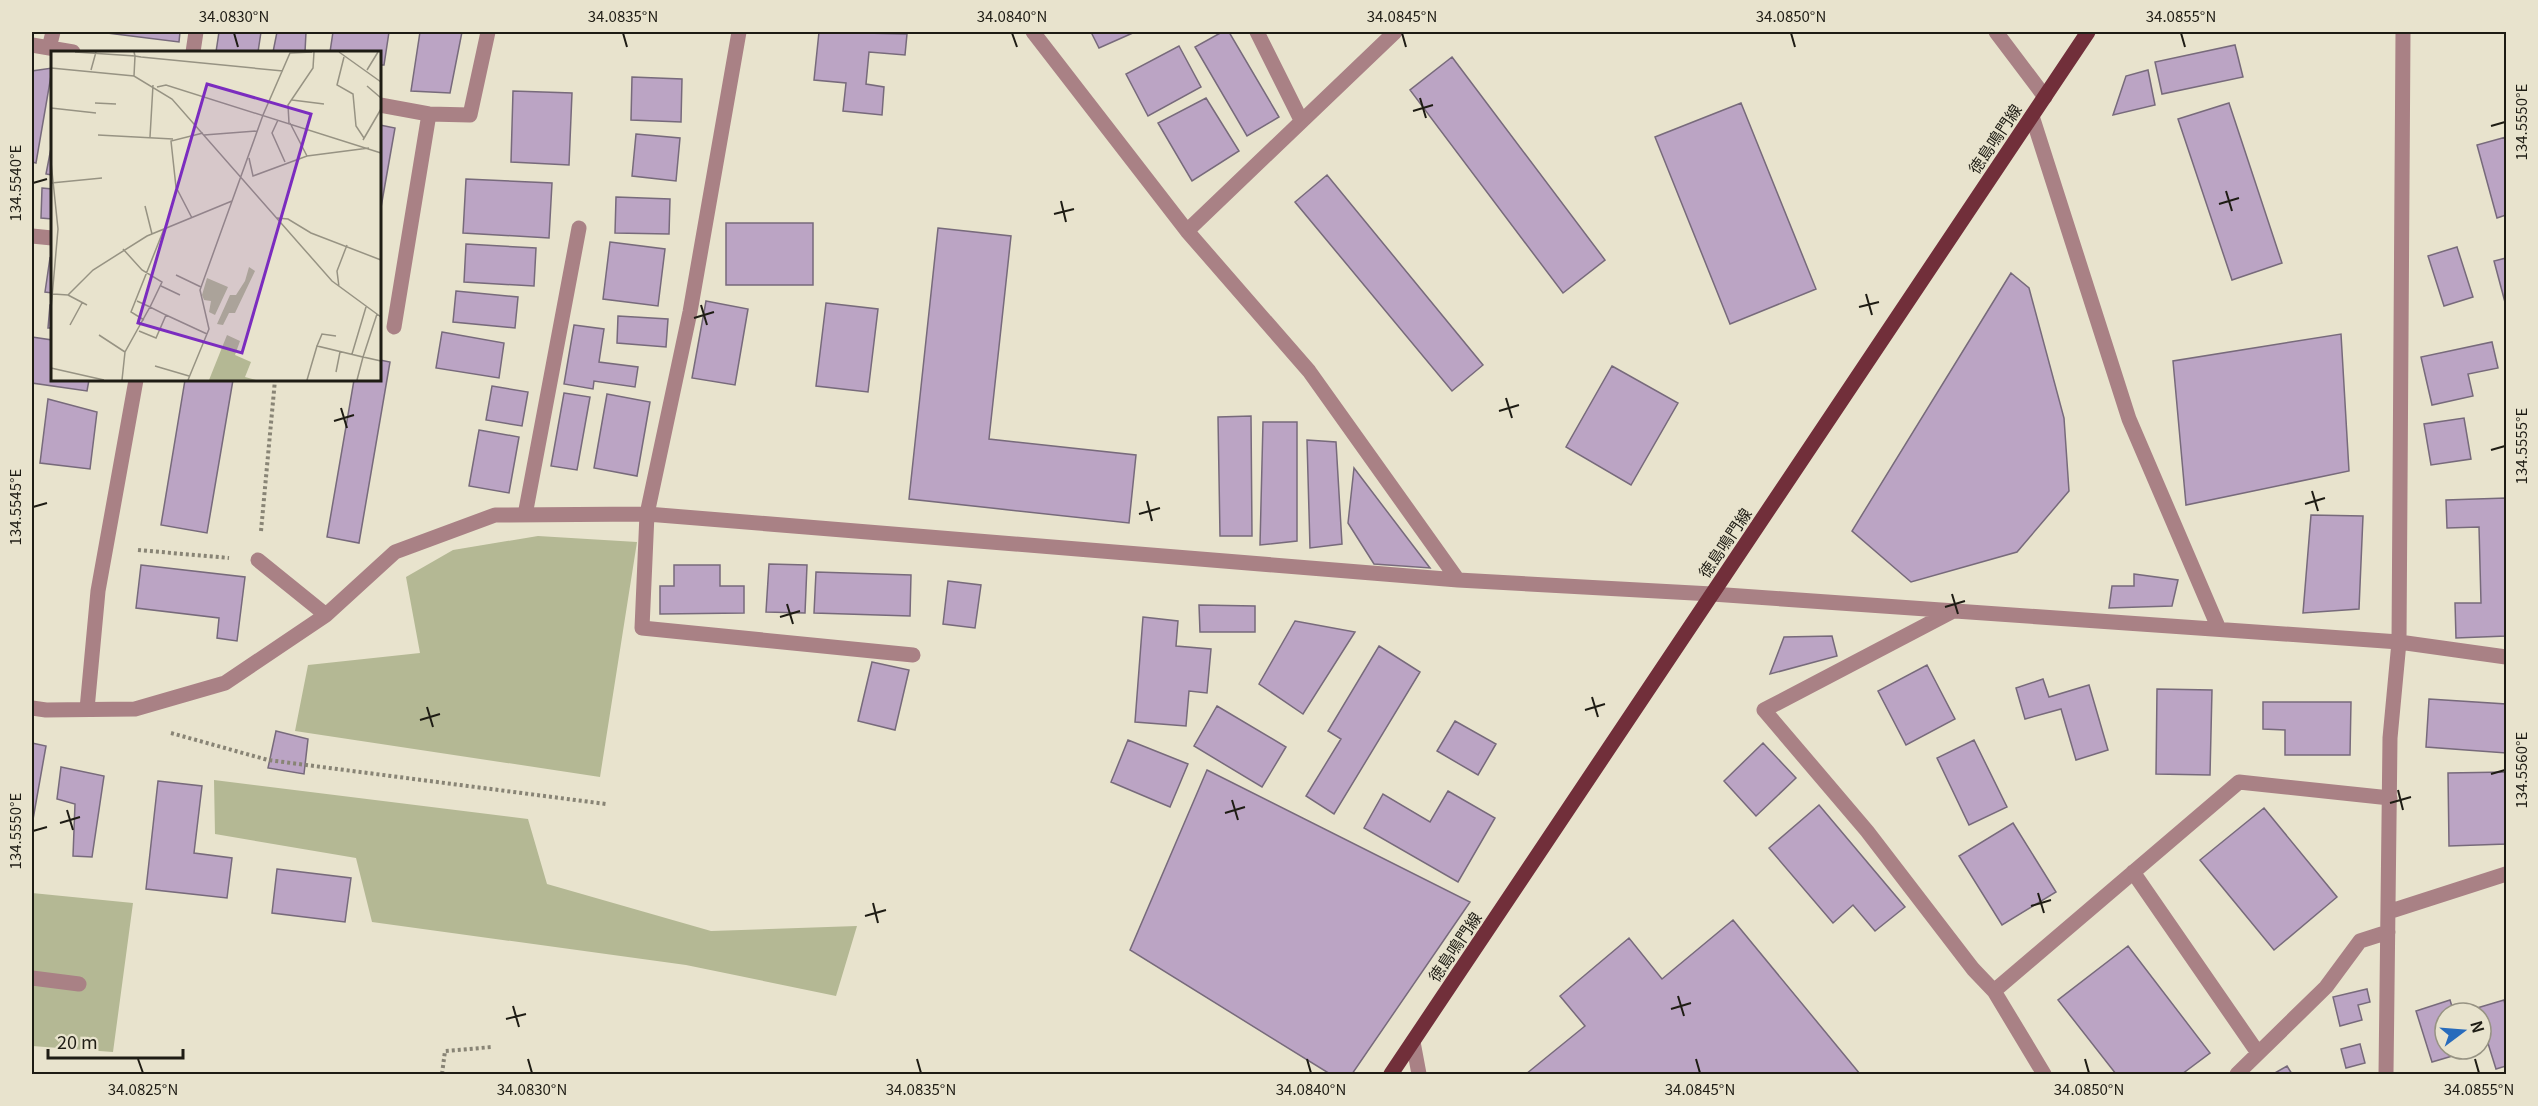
<svg xmlns="http://www.w3.org/2000/svg" width="2538" height="1106" font-family="Georgia,'Noto Sans JP',serif">
<style>
.green{fill:#b4b894}
.building{fill:#bba4c4;stroke:#776a7b;stroke-width:1.5}
.lines{fill:none;stroke-linecap:round;stroke-linejoin:round}
.path{stroke:#888475;stroke-width:4;stroke-dasharray:3 3;stroke-linecap:butt}
.minor{stroke:#a98185;stroke-width:15}
.major{stroke:#712f3a;stroke-width:15}
.ticks{fill:none;stroke:#1e1c14;stroke-width:2}
.labels{text-anchor:middle;stroke-width:4.5;stroke-linejoin:round;paint-order:stroke}
.street-label{font-size:16px;fill:#1e1c14;stroke:#e8e3cd}
.inset-road{fill:none;stroke:#979383;stroke-width:1.5}
.view{fill:#7b2cbf;fill-opacity:0.15;stroke:#7b2cbf;stroke-width:3}
.inset-edge{fill:none;stroke:#1e1c14;stroke-width:3}
.neatline{fill:none;stroke:#1e1c14;stroke-width:2}
.ticks-label{font-size:15px;text-anchor:middle;fill:#1e1c14}
</style>
<rect width="100%" height="100%" fill="#e8e3cd"/>
<!-- green -->
<path class="green" d="M 538,536 L 637,542 L 600,777 L 295,731 L 308,665 L 420,653 L 406,577 L 453,550 Z
M 214,780 L 528,819 L 547,884 L 711,931 L 857,926 L 836,996 L 686,965 L 372,922 L 356,858 L 215,834 Z
M 32,893 L 133,903 L 113,1052 L 32,1046 Z"/>
<!-- building -->
<path class="building" d="M 99,32 L 180,32 L 179,42 Z
M 219,32 L 261,32 L 258,52 L 216,52 Z
M 277,32 L 306,32 L 305,52 L 273,52 Z
M 333,32 L 389,32 L 384,65 L 380,65 L 380,52 L 330,52 Z
M 420,32 L 462,32 L 450,93 L 411,91 Z
M 819,32 L 907,34 L 905,55 L 869,52 L 866,84 L 884,87 L 882,115 L 843,111 L 846,83 L 814,80 Z
M 1091,32 L 1135,32 L 1099,48 Z
M 1222,32 L 1229,32 L 1279,117 L 1247,136 L 1195,47 Z
M 2235,45 L 2243,77 L 2162,94 L 2155,62 Z
M 1179,46 L 1201,87 L 1148,116 L 1126,74 Z
M 1452,57 L 1605,260 L 1563,293 L 1410,90 Z
M 52,68 L 52,70 L 36,163 L 32,162 L 32,71 Z
M 2148,70 L 2155,105 L 2113,115 L 2126,76 Z
M 632,77 L 682,79 L 681,122 L 631,120 Z
M 513,91 L 572,93 L 569,165 L 511,162 Z
M 1206,98 L 1239,151 L 1192,181 L 1158,123 Z
M 1741,103 L 1816,289 L 1730,324 L 1655,137 Z
M 2229,103 L 2282,263 L 2232,280 L 2178,119 Z
M 380,125 L 395,128 L 380,213 Z
M 636,134 L 680,138 L 676,181 L 632,176 Z
M 2506,137 L 2506,215 L 2497,218 L 2477,145 Z
M 51,148 L 52,148 L 52,175 L 46,174 Z
M 1327,175 L 1483,365 L 1452,391 L 1295,202 Z
M 466,179 L 552,183 L 549,238 L 463,233 Z
M 42,188 L 52,189 L 52,219 L 41,218 Z
M 616,197 L 670,199 L 669,234 L 615,233 Z
M 726,223 L 813,223 L 813,285 L 726,285 Z
M 938,228 L 1011,236 L 989,439 L 1136,455 L 1129,523 L 909,499 Z
M 610,242 L 665,249 L 658,306 L 603,299 Z
M 466,244 L 536,248 L 534,286 L 464,282 Z
M 2457,247 L 2473,297 L 2444,306 L 2428,256 Z
M 50,258 L 52,259 L 52,293 L 45,292 Z
M 2506,258 L 2506,306 L 2494,261 Z
M 2011,273 L 2029,288 L 2064,418 L 2069,491 L 2017,552 L 1911,582 L 1852,531 Z
M 456,291 L 518,297 L 515,328 L 453,322 Z
M 706,301 L 748,309 L 735,385 L 692,378 Z
M 826,303 L 878,309 L 868,392 L 816,386 Z
M 50,305 L 52,305 L 52,328 L 48,328 Z
M 618,316 L 668,319 L 666,347 L 617,343 Z
M 574,325 L 604,329 L 599,362 L 638,367 L 635,387 L 594,381 L 593,389 L 564,384 Z
M 442,332 L 504,343 L 499,378 L 436,368 Z
M 2341,334 L 2349,471 L 2186,505 L 2173,361 Z
M 32,337 L 52,340 L 52,380 L 89,380 L 87,391 L 32,383 Z
M 2492,342 L 2498,368 L 2468,374 L 2473,396 L 2432,405 L 2421,357 Z
M 380,360 L 390,362 L 359,543 L 327,537 L 354,380 L 380,380 Z
M 1612,366 L 1678,403 L 1631,485 L 1566,447 Z
M 185,380 L 233,380 L 207,533 L 161,525 Z
M 492,386 L 528,392 L 522,426 L 486,420 Z
M 564,393 L 590,397 L 577,470 L 551,466 Z
M 607,394 L 650,402 L 637,476 L 594,468 Z
M 48,399 L 97,412 L 90,469 L 40,463 Z
M 1251,416 L 1252,536 L 1220,536 L 1218,417 Z
M 2464,418 L 2471,459 L 2431,465 L 2424,424 Z
M 1263,422 L 1297,422 L 1297,541 L 1260,545 Z
M 479,430 L 519,437 L 509,493 L 469,486 Z
M 1307,440 L 1336,442 L 1342,544 L 1310,548 Z
M 1354,468 L 1430,568 L 1374,564 L 1348,523 Z
M 2506,498 L 2506,636 L 2456,638 L 2455,603 L 2481,603 L 2479,527 L 2447,528 L 2446,500 Z
M 2311,515 L 2363,516 L 2359,609 L 2303,613 Z
M 769,564 L 807,565 L 805,613 L 766,612 Z
M 141,565 L 245,577 L 237,641 L 217,638 L 219,618 L 136,608 Z
M 674,565 L 720,565 L 720,586 L 744,586 L 744,613 L 660,614 L 660,586 L 674,586 Z
M 816,572 L 911,575 L 910,616 L 814,613 Z
M 2134,574 L 2178,580 L 2172,606 L 2109,608 L 2112,586 L 2134,586 Z
M 948,581 L 981,585 L 975,628 L 943,624 Z
M 1199,605 L 1255,606 L 1255,632 L 1200,632 Z
M 1143,617 L 1178,621 L 1176,646 L 1211,649 L 1207,693 L 1189,691 L 1186,726 L 1135,722 Z
M 1295,621 L 1355,632 L 1303,714 L 1259,684 Z
M 1832,636 L 1837,656 L 1770,674 L 1784,637 Z
M 1379,646 L 1420,672 L 1334,814 L 1306,796 L 1341,739 L 1328,731 Z
M 872,662 L 909,670 L 895,730 L 858,721 Z
M 1927,665 L 1955,719 L 1906,745 L 1878,691 Z
M 2043,679 L 2049,697 L 2089,685 L 2108,750 L 2076,760 L 2061,709 L 2025,719 L 2016,688 Z
M 2157,689 L 2212,690 L 2210,775 L 2156,774 Z
M 2429,699 L 2506,704 L 2506,753 L 2426,747 Z
M 2263,702 L 2351,702 L 2350,755 L 2285,755 L 2285,730 L 2263,729 Z
M 1217,706 L 1286,747 L 1262,787 L 1194,746 Z
M 1455,721 L 1496,744 L 1478,775 L 1437,751 Z
M 276,731 L 308,739 L 304,774 L 268,768 Z
M 1128,740 L 1188,764 L 1170,807 L 1111,782 Z
M 1974,740 L 2007,807 L 1969,825 L 1937,758 Z
M 32,743 L 46,746 L 32,825 Z
M 1763,743 L 1796,778 L 1756,816 L 1724,781 Z
M 61,767 L 104,776 L 92,857 L 73,856 L 75,804 L 57,799 Z
M 1207,770 L 1470,902 L 1352,1074 L 1330,1074 L 1130,950 Z
M 2506,772 L 2506,844 L 2449,846 L 2448,773 Z
M 158,781 L 202,786 L 194,853 L 232,858 L 227,898 L 146,889 Z
M 1448,791 L 1495,818 L 1458,882 L 1364,828 L 1383,794 L 1430,822 Z
M 1819,805 L 1905,907 L 1875,931 L 1853,905 L 1833,923 L 1769,848 Z
M 2264,808 L 2337,897 L 2274,950 L 2200,860 Z
M 2013,823 L 2056,892 L 2002,925 L 1959,856 Z
M 277,869 L 351,878 L 345,922 L 272,913 Z
M 1733,920 L 1860,1074 L 1526,1074 L 1585,1026 L 1560,996 L 1629,938 L 1662,979 Z
M 2128,946 L 2210,1053 L 2182,1074 L 2116,1074 L 2058,1000 Z
M 2367,989 L 2370,1002 L 2358,1005 L 2362,1020 L 2340,1026 L 2333,997 Z
M 2450,1000 L 2454,1013 L 2445,1013 L 2445,1049 L 2465,1049 L 2466,1052 L 2432,1062 L 2416,1011 Z
M 2504,1000 L 2506,1009 L 2506,1066 L 2496,1069 L 2481,1021 L 2481,1013 L 2479,1013 L 2477,1008 Z
M 2360,1044 L 2365,1063 L 2346,1068 L 2341,1049 Z
M 2287,1066 L 2292,1074 L 2273,1074 Z"/>
<g class="lines">
<!-- path -->
<path class="path" d="M 261,531 L 275,380
M 138,550 L 229,558
M 171,733 L 268,760 L 606,804
M 442,1074 L 445,1051 L 492,1047"/>
<!-- minor -->
<path class="minor" d="M 739,32 L 690,312 L 647,514 L 642,628 L 913,655
M 1033,32 L 1187,231 L 1309,371 L 1458,580
M 1257,32 L 1301,120
M 1996,32 L 2045,97
M 32,45 L 73,52
M 49,48 L 53,32
M 193,52 L 196,32
M 380,105 L 429,114 L 470,115 L 488,32
M 2032,116 L 2129,419 L 2219,629
M 1187,231 L 1395,32
M 32,236 L 52,238
M 394,327 L 429,114
M 525,515 L 579,228
M 258,560 L 326,615
M 1953,611 L 1764,710 L 1867,831 L 1973,969 L 1994,991 L 2044,1074
M 32,708 L 46,710 L 135,709 L 225,683 L 326,615 L 395,552 L 495,515 L 647,514 L 1458,580 L 1712,594 L 2399,642 L 2506,657
M 87,709 L 98,591 L 136,380
M 2133,872 L 2258,1053
M 2388,912 L 2506,874
M 32,978 L 79,984
M 1994,991 L 2239,782 L 2390,798
M 1413,1042 L 1419,1074
M 2237,1074 L 2326,987 L 2360,941 L 2388,932
M 2386,1074 L 2390,738 L 2399,642 L 2403,32"/>
<!-- major -->
<path class="major" d="M 1391,1074 L 2088,32"/>
</g>
<!-- ticks -->
<path class="ticks" d="M 234,33 L 238,47M 623,33 L 627,47M 1012,33 L 1017,47M 1402,33 L 1406,47M 1791,33 L 1795,47M 2181,33 L 2185,47M 1420,98 L 1426,118M 1413,111 L 1433,105M 2491,126 L 2505,122M 33,183 L 47,179M 2226,191 L 2232,211M 1061,201 L 1066,222M 2219,204 L 2239,198M 1054,214 L 1074,209M 1866,294 L 1872,315M 701,305 L 707,325M 1859,307 L 1879,302M 694,318 L 714,312M 1506,398 L 1512,418M 341,408 L 347,428M 1499,411 L 1519,405M 334,421 L 354,415M 2491,450 L 2505,446M 2312,491 L 2318,511M 1147,501 L 1152,521M 2305,504 L 2325,498M 33,507 L 47,503M 1139,514 L 1160,508M 1952,594 L 1958,614M 787,604 L 793,624M 1945,607 L 1965,601M 780,617 L 800,611M 1592,697 L 1598,717M 427,707 L 433,727M 1585,710 L 1605,704M 420,720 L 440,714M 2491,774 L 2505,770M 2398,790 L 2403,810M 1232,800 L 1238,820M 2390,803 L 2411,797M 67,810 L 73,830M 1225,813 L 1245,807M 60,823 L 80,817M 33,831 L 47,827M 2038,893 L 2044,913M 873,903 L 878,923M 2031,906 L 2051,900M 865,916 L 886,910M 1678,996 L 1684,1016M 513,1006 L 519,1027M 1671,1009 L 1691,1003M 506,1019 L 526,1014M 138,1059 L 143,1073M 528,1059 L 532,1073M 917,1059 L 921,1073M 1307,1059 L 1311,1073M 1696,1059 L 1700,1073M 2085,1059 L 2089,1073M 2475,1059 L 2479,1073"/>
<g class="labels">
<!-- street labels -->
<g class="street-label">
<text transform="translate(1995 139) rotate(-56)" y="6">徳島鳴門線</text>
<text transform="translate(1725 543) rotate(-56)" y="6">徳島鳴門線</text>
<text transform="translate(1455 947) rotate(-56)" y="6">徳島鳴門線</text>
</g>
</g>
<!-- overview -->
<g transform="translate(51 51)">
<rect width="330" height="330" fill="#e8e3cd"/>
<path d="M 198,216 L 204,220 L 184,262 L 178,262 L 172,274 L 166,273 L 179,244 L 185,244 L 194,230 ZM 156,227 L 177,236 L 164,264 L 158,261 L 160,250 L 153,249 L 151,244 ZM 176,284 L 189,290 L 184,304 L 200,311 L 194,326 L 205,329 L 158,329 Z" fill="#b4b894"/>
<path class="inset-road" d="M 24,1 L 84,5 L 83,25M 83,1 L 84,5 L 90,6 L 232,20M 288,1 L 330,31M 293,6 L 286,34 L 302,43 L 305,75 L 313,87M 0,17 L 83,25 L 121,48 L 281,230 L 330,266M 40,19 L 45,1M 316,19 L 327,1M 316,35 L 330,47M 106,36 L 115,34 L 330,102M 241,49 L 273,53M 44,52 L 65,53M 0,57 L 45,62M 227,69 L 221,82 L 234,111M 238,72 L 237,54 L 262,17 L 263,1M 239,72 L 256,105M 47,84 L 122,88M 153,84 L 206,80M 99,86 L 102,34M 312,89 L 330,58M 198,107 L 202,125 L 256,105 L 318,97M 0,111 L 7,178 L 0,258M 0,132 L 51,127M 94,155 L 101,183M 141,167 L 125,136 L 120,90 L 152,82M 226,167 L 237,168 L 260,182 L 330,209M 0,174 L 0,213M 72,198 L 91,219 L 111,231 L 99,256 L 86,250M 125,224 L 150,236M 110,235 L 129,244M 288,236 L 286,220 L 296,194M 2,243 L 17,244 L 42,219 L 96,185 L 181,150M 17,244 L 36,254M 115,264 L 156,283M 93,269 L 80,261 L 113,178M 19,274 L 31,252M 48,284 L 74,301M 266,295 L 271,283 L 285,285M 301,303 L 315,256M 104,315 L 138,325M 0,317 L 53,329M 285,321 L 289,301M 71,329 L 74,301 L 99,256 L 115,264 L 105,287 L 88,280M 137,329 L 158,278 L 149,239 L 212,64 L 239,2 L 261,1M 256,329 L 266,295 L 312,306 L 326,263M 306,329 L 312,306 L 330,310"/>
<path class="view" d="M 156,33 L 260,63 L 191,302 L 87,272 Z"/>
<rect width="330" height="330" class="inset-edge"/>
</g>
<!-- border -->
<rect width="2538" height="1106" fill="none" stroke="#e8e3cd" stroke-width="66"/>
<!-- north arrow -->
<g transform="translate(2463 1031) rotate(74)"><circle r="28" fill="#e8e3cd" stroke="#979383" stroke-width="1.5"/>
<path d="M0-4.5L10 22L0 15L-10 22Z" fill="#276bbc"/>
<text y="-9" font-size="16" font-weight="bold" text-anchor="middle" fill="#1e1c14">N</text>
</g>
<!-- scale -->
<path d="M48 1049v9h135v-9" fill="none" stroke="#1e1c14" stroke-width="3"/>
<text x="57" y="1049" font-size="18" fill="#1e1c14" stroke="#e8e3cd" stroke-width="4.5" paint-order="stroke">20 m</text>
<rect x="33" y="33" width="2472" height="1040" class="neatline"/>
<g class="ticks-label">
<text x="234" y="22">34.0830°N</text>
<text x="623" y="22">34.0835°N</text>
<text x="1012" y="22">34.0840°N</text>
<text x="1402" y="22">34.0845°N</text>
<text x="1791" y="22">34.0850°N</text>
<text x="2181" y="22">34.0855°N</text>
<text transform="translate(2522 122) rotate(-90)" y="5">134.5550°E</text>
<text transform="translate(16 183) rotate(-90)" y="5">134.5540°E</text>
<text transform="translate(2522 446) rotate(-90)" y="5">134.5555°E</text>
<text transform="translate(16 507) rotate(-90)" y="5">134.5545°E</text>
<text transform="translate(2522 770) rotate(-90)" y="5">134.5560°E</text>
<text transform="translate(16 831) rotate(-90)" y="5">134.5550°E</text>
<text x="143" y="1095">34.0825°N</text>
<text x="532" y="1095">34.0830°N</text>
<text x="921" y="1095">34.0835°N</text>
<text x="1311" y="1095">34.0840°N</text>
<text x="1700" y="1095">34.0845°N</text>
<text x="2089" y="1095">34.0850°N</text>
<text x="2479" y="1095">34.0855°N</text>
</g>
</svg>
